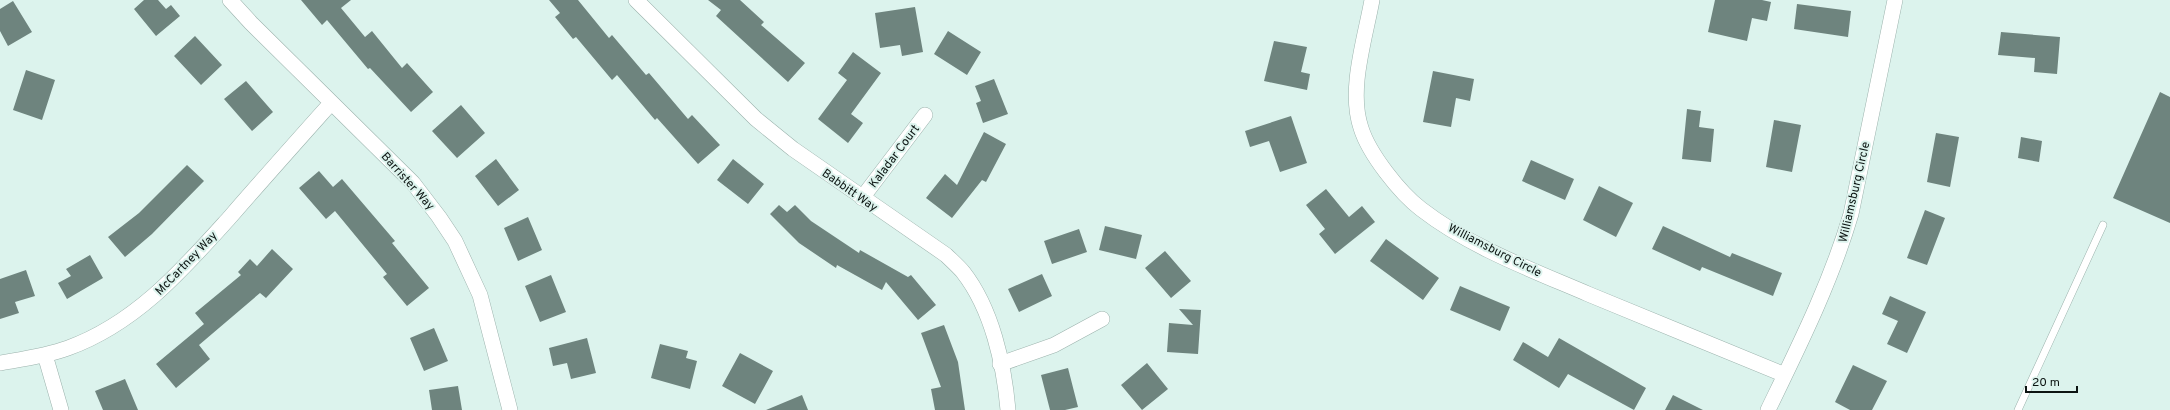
<svg xmlns="http://www.w3.org/2000/svg" width="2170" height="410" font-family="Overpass,sans-serif">
<style>
.building{fill:#6e847e}
.lines{fill:none;stroke-linecap:round;stroke-linejoin:round}
.service-casing{stroke:#9bb2ac;stroke-width:8}
.minor-casing{stroke:#9bb2ac;stroke-width:16}
.service{stroke:#fff;stroke-width:7}
.minor{stroke:#fff;stroke-width:15}
.labels{text-anchor:middle;stroke-width:4;stroke-linejoin:round;paint-order:stroke}
.street-label{font-size:12px;fill:#0c1412;stroke:#dcf3ed}
</style>
<rect width="100%" height="100%" fill="#dcf3ed"/>
<!-- building -->
<path class="building" d="M 144,0 L 158,0 L 166,9 L 171,5 L 180,16 L 156,36 L 134,9 Z
M 301,0 L 351,0 L 341,8 L 365,37 L 372,31 L 402,68 L 407,63 L 433,92 L 411,112 L 370,68 L 368,69 L 327,20 L 322,25 Z
M 549,0 L 578,0 L 609,38 L 612,35 L 646,75 L 649,73 L 688,119 L 692,115 L 720,145 L 698,164 L 657,118 L 655,120 L 617,75 L 612,80 L 576,37 L 573,39 L 555,17 L 560,13 Z
M 708,0 L 740,0 L 764,22 L 761,25 L 805,63 L 788,82 L 716,16 L 721,10 Z
M 1715,0 L 1762,0 L 1771,2 L 1767,21 L 1752,18 L 1747,41 L 1708,32 Z
M 13,1 L 32,32 L 8,46 L 0,31 L 0,9 Z
M 1797,4 L 1851,11 L 1848,37 L 1794,29 Z
M 915,7 L 923,52 L 902,56 L 900,45 L 880,48 L 875,13 Z
M 948,31 L 981,52 L 967,75 L 934,54 Z
M 2001,32 L 2060,37 L 2057,74 L 2034,72 L 2035,58 L 1998,55 Z
M 195,36 L 222,65 L 201,85 L 174,56 Z
M 1274,41 L 1307,47 L 1301,72 L 1310,74 L 1307,90 L 1264,81 Z
M 853,52 L 881,73 L 851,114 L 863,123 L 848,143 L 818,119 L 847,80 L 838,73 Z
M 26,70 L 55,80 L 42,120 L 13,110 Z
M 1433,71 L 1474,79 L 1470,101 L 1456,98 L 1451,127 L 1423,122 Z
M 994,79 L 1008,114 L 983,123 L 976,103 L 981,101 L 975,86 Z
M 246,81 L 273,112 L 252,131 L 224,99 Z
M 2160,92 L 2170,97 L 2170,223 L 2113,198 Z
M 461,105 L 485,133 L 457,158 L 432,131 Z
M 1687,109 L 1701,111 L 1699,127 L 1714,129 L 1711,162 L 1682,159 Z
M 1291,116 L 1307,163 L 1280,172 L 1269,141 L 1250,147 L 1245,131 Z
M 1774,120 L 1801,125 L 1792,172 L 1766,167 Z
M 984,132 L 1006,144 L 986,182 L 982,180 L 952,218 L 926,198 L 945,174 L 957,185 Z
M 1936,133 L 1959,137 L 1950,187 L 1927,182 Z
M 2021,137 L 2042,141 L 2039,162 L 2018,158 Z
M 496,159 L 519,190 L 498,206 L 475,176 Z
M 733,159 L 764,184 L 748,204 L 717,180 Z
M 1531,160 L 1574,179 L 1565,200 L 1522,181 Z
M 187,165 L 204,181 L 152,234 L 125,257 L 108,237 L 139,213 Z
M 319,171 L 333,187 L 342,179 L 395,241 L 392,243 L 429,288 L 407,306 L 383,277 L 387,274 L 335,211 L 326,219 L 299,188 Z
M 1599,186 L 1633,203 L 1616,237 L 1583,220 Z
M 1326,189 L 1349,217 L 1362,206 L 1375,222 L 1335,254 L 1319,234 L 1325,229 L 1306,205 Z
M 779,205 L 787,212 L 795,205 L 811,221 L 859,253 L 860,250 L 908,277 L 911,275 L 936,305 L 918,320 L 886,282 L 882,290 L 837,265 L 836,268 L 799,243 L 770,214 Z
M 1925,210 L 1945,218 L 1927,265 L 1907,258 Z
M 528,217 L 542,250 L 518,261 L 504,228 Z
M 1105,226 L 1142,235 L 1136,259 L 1099,250 Z
M 1663,226 L 1730,257 L 1732,253 L 1782,273 L 1773,296 L 1702,267 L 1700,271 L 1652,249 Z
M 1079,229 L 1087,252 L 1052,264 L 1044,241 Z
M 1386,239 L 1439,278 L 1423,300 L 1370,261 Z
M 272,249 L 293,269 L 266,298 L 260,293 L 199,345 L 210,359 L 176,388 L 156,364 L 204,324 L 195,313 L 241,275 L 238,272 L 250,259 L 257,266 Z
M 1165,251 L 1191,281 L 1171,298 L 1145,268 Z
M 90,255 L 103,278 L 67,299 L 58,283 L 71,276 L 66,269 Z
M 26,270 L 35,296 L 15,302 L 19,313 L 0,319 L 0,279 Z
M 1042,274 L 1052,296 L 1019,312 L 1008,289 Z
M 551,275 L 566,312 L 540,322 L 525,286 Z
M 1460,286 L 1510,307 L 1500,331 L 1450,310 Z
M 1890,296 L 1926,312 L 1907,353 L 1887,344 L 1898,321 L 1882,314 Z
M 1179,309 L 1201,310 L 1198,354 L 1167,352 L 1169,323 L 1193,325 Z
M 944,325 L 958,362 L 965,410 L 935,410 L 931,389 L 941,387 L 921,333 Z
M 434,328 L 448,361 L 424,371 L 410,338 Z
M 587,338 L 596,373 L 571,379 L 567,363 L 553,366 L 549,348 Z
M 1559,338 L 1646,388 L 1634,410 L 1568,374 L 1559,388 L 1513,360 L 1523,342 L 1548,357 Z
M 660,344 L 688,351 L 686,358 L 697,361 L 690,389 L 651,378 Z
M 740,353 L 773,371 L 755,404 L 722,386 Z
M 1147,363 L 1168,389 L 1142,410 L 1121,385 Z
M 1853,365 L 1887,381 L 1872,410 L 1850,410 L 1835,402 Z
M 1068,368 L 1078,407 L 1065,410 L 1050,410 L 1041,375 Z
M 125,379 L 138,410 L 103,410 L 95,391 Z
M 458,386 L 462,410 L 432,410 L 429,390 Z
M 802,395 L 808,410 L 766,410 Z
M 1673,395 L 1703,410 L 1665,410 Z"/>
<g class="lines">
<defs>
<path id="service" d="M 2018,410 L 2103,225"/>
<path id="minor" d="M 230,0 L 251,23 L 413,183 L 439,217 L 455,241 L 480,295 L 510,410
M 636,0 L 756,119 L 793,149 L 946,255 C 951,260 958,266 963,272 C 992,309 1004,364 1008,410
M 1372,0 C 1365,39 1348,90 1361,128 C 1369,154 1400,193 1421,209 C 1470,247 1532,270 1588,294 C 1654,321 1719,348 1785,375
M 862,198 L 925,115
M 45,355 L 61,410
M 0,363 C 23,359 46,356 68,348 C 137,323 184,268 231,216 C 264,178 298,140 331,103
M 1000,364 L 1054,345 L 1102,319
M 1768,410 C 1799,346 1831,282 1851,214 L 1895,0"/>
</defs>
<!-- service casing -->
<use href="#service" class="service-casing"/>
<!-- minor casing -->
<use href="#minor" class="minor-casing"/>
<!-- service -->
<use href="#service" class="service"/>
<!-- minor -->
<use href="#minor" class="minor"/>
</g>
<g class="labels">
<!-- street labels -->
<g class="street-label">
<text transform="translate(894 156) rotate(-53)" y="4">Kaladar Court</text>
<text transform="translate(408 181) rotate(48)" y="4">Barrister Way</text>
<text transform="translate(850 190) rotate(35)" y="4">Babbitt Way</text>
<text transform="translate(1854 192) rotate(-77)" y="4">Williamsburg Circle</text>
<text transform="translate(1495 250) rotate(27)" y="4">Williamsburg Circle</text>
<text transform="translate(186 263) rotate(-46)" y="4">McCartney Way</text>
</g>
</g>
<!-- scale -->
<path d="M2026 386v6h51v-6" fill="none" stroke="#0c1412" stroke-width="2"/>
<text x="2032" y="386" font-size="12" fill="#0c1412" stroke="#dcf3ed" stroke-width="3" paint-order="stroke">20 m</text>
</svg>
